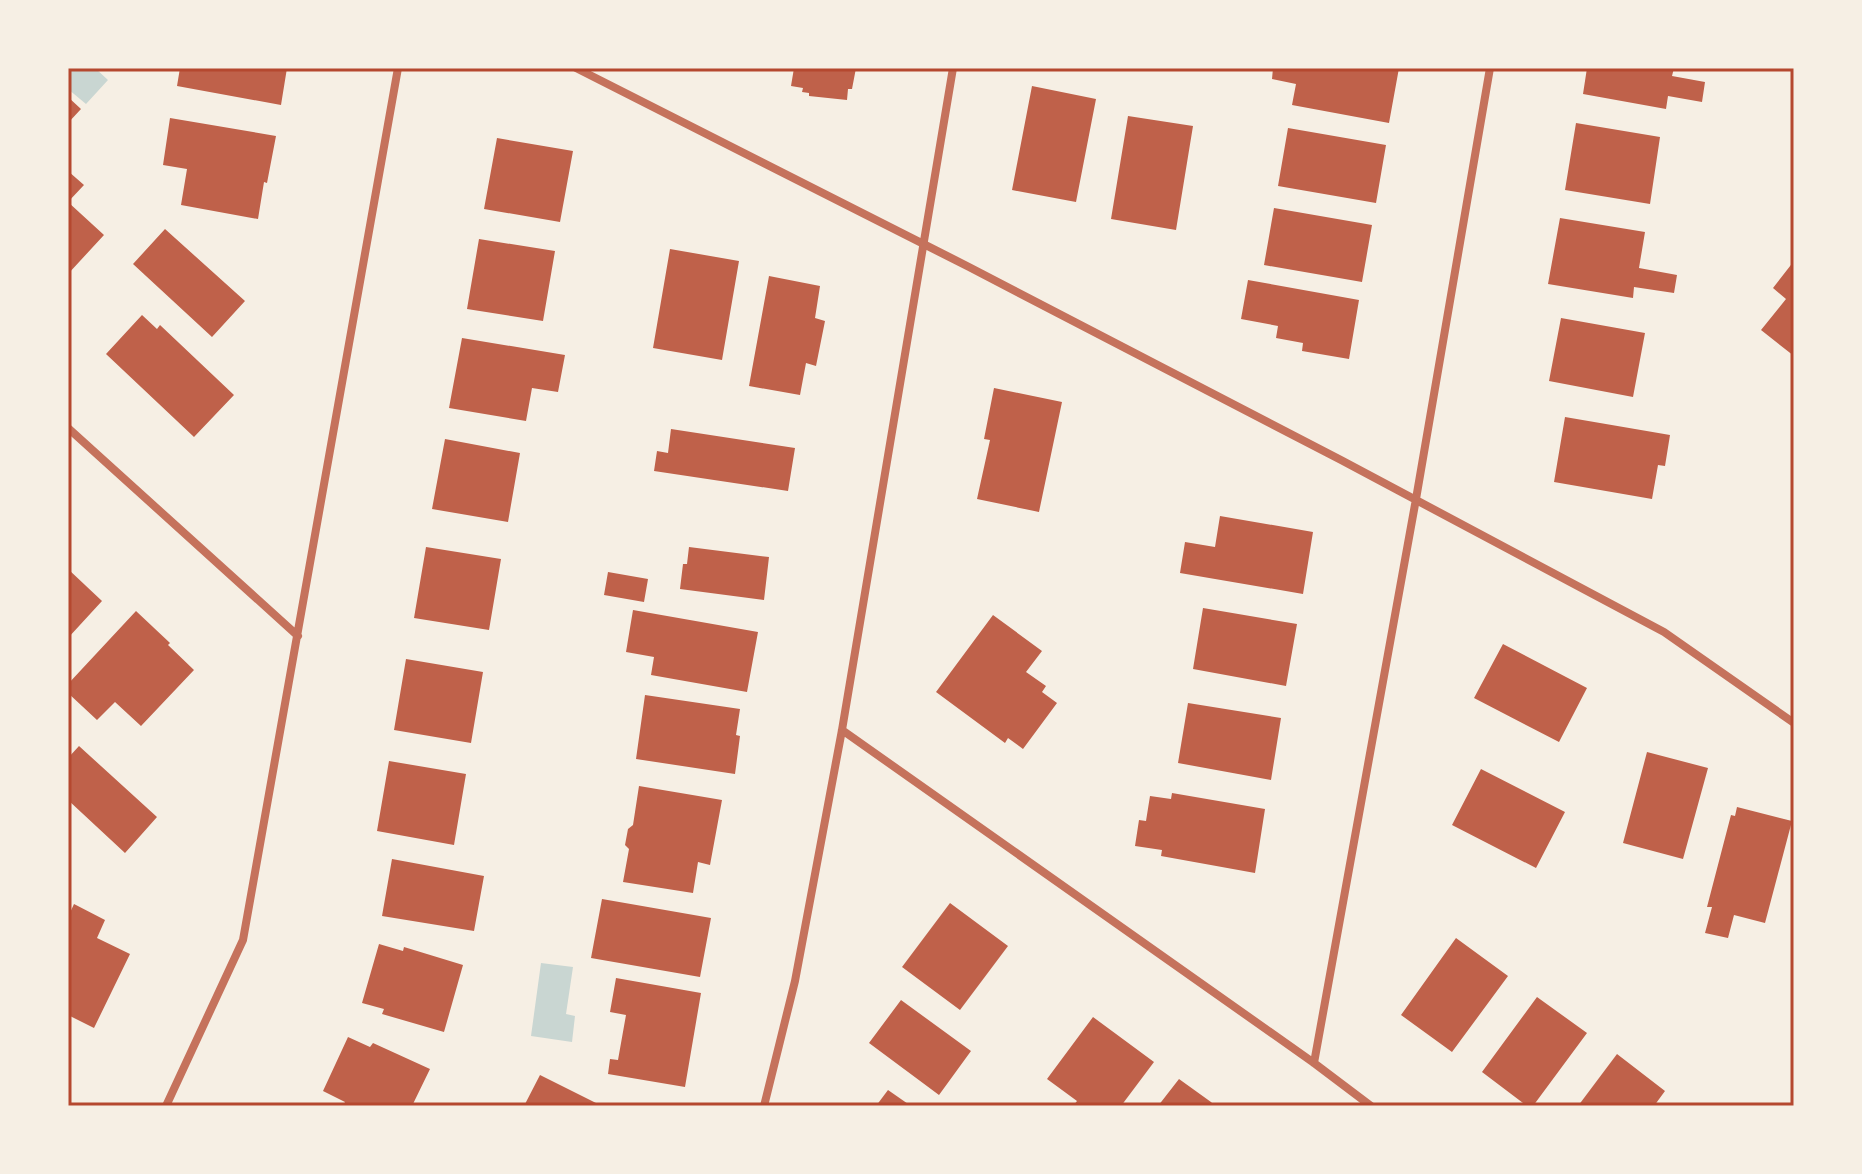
<svg xmlns="http://www.w3.org/2000/svg" width="1862" height="1174" font-family="Mulish,sans-serif">
<style>
.water{fill:#c9d6d2}
.building{fill:#bf614a}
.lines{fill:none;stroke-linecap:round;stroke-linejoin:round}
.minor{stroke:#c5725c;stroke-width:8}
.neatline{fill:none;stroke:#b5482f;stroke-width:3}
</style>
<rect width="100%" height="100%" fill="#f6efe4"/>
<!-- water -->
<path class="water" d="M 68,68 L 95,68 L 108,80 L 86,104 L 68,89 Z
M 541,963 L 573,967 L 566,1014 L 575,1016 L 572,1042 L 531,1036 Z"/>
<!-- building -->
<path class="building" d="M 180,68 L 287,68 L 281,105 L 177,86 Z
M 794,68 L 856,68 L 852,89 L 848,89 L 847,100 L 809,96 L 809,93 L 802,92 L 803,88 L 791,86 Z
M 1273,68 L 1399,68 L 1389,123 L 1292,105 L 1296,84 L 1272,79 Z
M 1587,68 L 1674,68 L 1672,76 L 1705,82 L 1702,102 L 1668,96 L 1666,109 L 1583,94 Z
M 1032,86 L 1096,99 L 1076,202 L 1012,190 Z
M 68,97 L 81,109 L 68,123 Z
M 1128,116 L 1193,126 L 1176,230 L 1111,219 Z
M 170,118 L 276,136 L 267,183 L 264,182 L 258,219 L 181,205 L 187,169 L 163,165 Z
M 1576,123 L 1660,137 L 1650,204 L 1565,190 Z
M 1288,128 L 1386,145 L 1376,203 L 1278,186 Z
M 497,138 L 573,151 L 560,222 L 484,209 Z
M 68,171 L 84,185 L 68,202 L 104,235 L 68,274 Z
M 1274,208 L 1372,225 L 1362,282 L 1264,265 Z
M 1560,218 L 1645,232 L 1639,268 L 1677,275 L 1674,293 L 1634,287 L 1633,298 L 1548,284 Z
M 165,229 L 245,301 L 212,337 L 133,264 Z
M 479,239 L 555,251 L 543,321 L 467,309 Z
M 670,249 L 739,261 L 722,360 L 653,348 Z
M 1794,261 L 1794,356 L 1761,330 L 1786,299 L 1773,288 Z
M 769,276 L 820,286 L 815,318 L 825,321 L 816,366 L 806,363 L 800,395 L 749,386 Z
M 1248,280 L 1359,300 L 1349,359 L 1302,351 L 1303,343 L 1276,338 L 1278,326 L 1241,319 Z
M 142,315 L 157,329 L 160,325 L 234,395 L 194,437 L 106,354 Z
M 1561,318 L 1645,333 L 1633,397 L 1549,381 Z
M 462,338 L 565,355 L 558,392 L 532,388 L 526,421 L 449,408 Z
M 994,388 L 1062,402 L 1039,512 L 977,499 L 990,440 L 984,439 Z
M 1565,417 L 1670,435 L 1665,466 L 1658,465 L 1652,499 L 1554,482 Z
M 671,429 L 795,448 L 788,491 L 654,471 L 657,451 L 668,453 Z
M 445,439 L 520,453 L 508,522 L 432,509 Z
M 1220,516 L 1313,532 L 1303,594 L 1180,573 L 1185,542 L 1215,547 Z
M 426,547 L 501,559 L 489,630 L 414,618 Z
M 689,547 L 769,557 L 764,600 L 680,589 L 683,564 L 687,564 Z
M 68,569 L 102,601 L 68,638 Z
M 608,572 L 648,579 L 644,602 L 604,595 Z
M 1203,608 L 1297,624 L 1286,686 L 1193,669 Z
M 633,610 L 758,632 L 747,692 L 651,675 L 654,657 L 626,652 Z
M 136,611 L 170,643 L 168,645 L 194,670 L 141,726 L 115,702 L 97,720 L 68,693 L 68,684 Z
M 993,615 L 1042,651 L 1026,672 L 1046,686 L 1042,692 L 1057,703 L 1023,749 L 1008,738 L 1005,743 L 936,692 Z
M 1503,644 L 1587,688 L 1559,742 L 1474,698 Z
M 406,659 L 483,672 L 471,743 L 394,730 Z
M 645,695 L 740,709 L 736,735 L 740,736 L 735,774 L 636,759 Z
M 1188,703 L 1281,718 L 1271,780 L 1178,763 Z
M 79,746 L 157,817 L 125,853 L 68,800 L 68,758 Z
M 1647,752 L 1708,768 L 1683,859 L 1623,843 Z
M 389,761 L 466,774 L 454,845 L 377,831 Z
M 1481,769 L 1565,812 L 1536,868 L 1452,825 Z
M 639,786 L 722,800 L 710,865 L 698,862 L 693,893 L 623,882 L 629,849 L 625,845 L 628,829 L 633,825 Z
M 1172,793 L 1265,809 L 1255,873 L 1161,856 L 1162,850 L 1135,846 L 1139,820 L 1146,821 L 1150,796 L 1171,799 Z
M 1737,807 L 1792,821 L 1765,923 L 1734,915 L 1728,938 L 1705,933 L 1712,907 L 1707,907 L 1731,815 L 1735,816 Z
M 392,859 L 484,876 L 474,931 L 382,916 Z
M 602,899 L 711,918 L 700,977 L 591,958 Z
M 950,903 L 1008,946 L 960,1010 L 902,967 Z
M 74,904 L 105,920 L 97,938 L 130,954 L 94,1028 L 68,1015 L 68,917 Z
M 1456,938 L 1508,976 L 1452,1052 L 1401,1015 Z
M 379,944 L 403,951 L 404,947 L 463,965 L 444,1032 L 382,1014 L 384,1009 L 362,1003 Z
M 616,978 L 701,993 L 685,1087 L 608,1074 L 610,1059 L 618,1060 L 626,1015 L 610,1012 Z
M 1537,997 L 1587,1033 L 1533,1106 L 1527,1106 L 1482,1072 Z
M 901,1000 L 971,1051 L 939,1095 L 869,1043 Z
M 1093,1017 L 1154,1062 L 1121,1106 L 1073,1106 L 1077,1101 L 1047,1079 Z
M 348,1037 L 370,1047 L 373,1043 L 430,1069 L 412,1106 L 343,1106 L 345,1102 L 323,1091 Z
M 1617,1054 L 1665,1091 L 1654,1106 L 1578,1106 Z
M 540,1075 L 602,1106 L 524,1106 Z
M 1179,1079 L 1211,1102 L 1215,1106 L 1158,1106 Z
M 888,1090 L 911,1106 L 876,1106 Z"/>
<g class="lines">
<!-- minor -->
<path class="minor" d="M 576,68 L 969,267 L 1341,460 L 1664,632 L 1794,723
M 68,428 L 298,636
M 842,730 L 1314,1063 L 1371,1106
M 1314,1063 L 1416,499 L 1490,68
M 166,1106 L 243,940 L 398,68
M 764,1106 L 795,981 L 842,730 L 953,68"/>
</g>
<!-- border -->
<rect width="1862" height="1174" fill="none" stroke="#f6efe4" stroke-width="140"/>
<rect x="70" y="70" width="1722" height="1034" class="neatline"/>
</svg>
